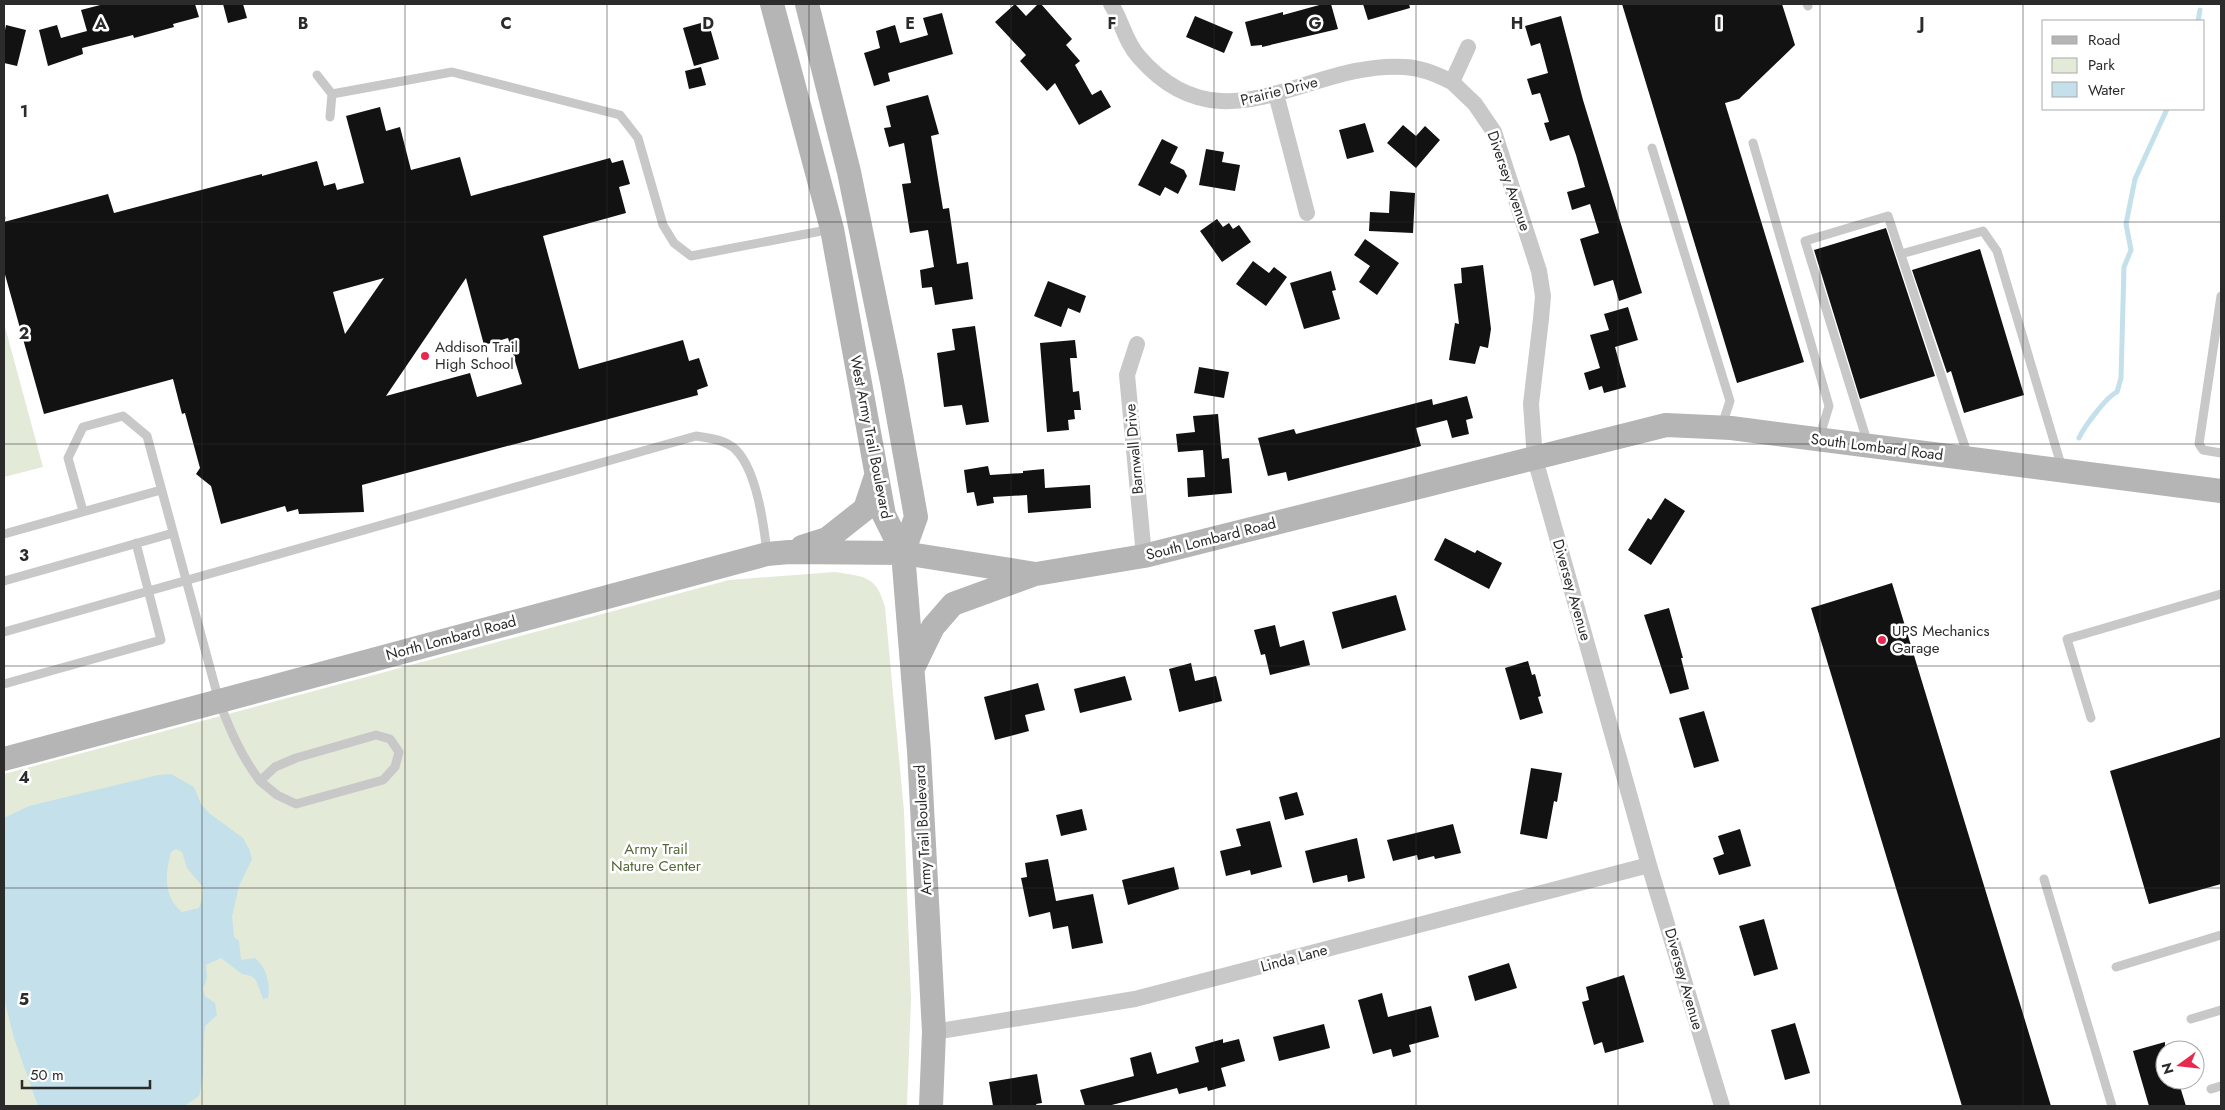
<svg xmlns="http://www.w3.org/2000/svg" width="2225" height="1110" font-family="Jost,sans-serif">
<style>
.green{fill:#e4ead8}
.water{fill:#c3e0eb;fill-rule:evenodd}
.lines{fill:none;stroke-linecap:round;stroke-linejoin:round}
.stream{stroke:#c3e0eb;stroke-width:5}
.building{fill:#121212;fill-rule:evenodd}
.path{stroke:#c8c8c8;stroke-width:3;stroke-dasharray:2.5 2.5;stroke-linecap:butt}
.lane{stroke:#c8c8c8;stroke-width:9}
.street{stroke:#c8c8c8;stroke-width:16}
.secondary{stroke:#b5b5b5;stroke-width:24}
.grid{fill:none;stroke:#2b2b2b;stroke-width:1;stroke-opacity:0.55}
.poi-dot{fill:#e8284f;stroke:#fff;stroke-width:2}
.labels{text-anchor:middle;stroke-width:5;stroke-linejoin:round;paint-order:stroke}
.street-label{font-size:15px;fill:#2b2b2b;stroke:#fff}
.poi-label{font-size:15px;fill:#2b2b2b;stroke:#fff;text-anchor:start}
.park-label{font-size:15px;fill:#546739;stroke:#fff}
.grid-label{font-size:16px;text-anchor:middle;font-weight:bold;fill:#2b2b2b;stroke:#fff;stroke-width:5;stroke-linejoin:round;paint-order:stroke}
</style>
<rect width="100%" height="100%" fill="#fff"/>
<!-- green -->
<path class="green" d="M 4,323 L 43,467 L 4,477 Z
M 835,572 C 865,577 876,575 885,607 L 904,811 L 911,999 L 907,1106 L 4,1106 L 4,774 L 729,580 Z"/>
<!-- water -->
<path class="water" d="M 171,774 L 194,787 L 201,804 L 209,813 L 243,838 L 249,849 L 252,859 L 239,886 L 232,916 L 234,937 L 239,941 L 241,960 L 255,958 C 266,967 271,984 268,998 L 263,999 L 256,980 L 251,976 L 242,974 L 221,958 L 206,965 L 207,978 L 203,988 L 205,996 L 215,1003 L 217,1015 L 205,1026 C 202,1050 206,1072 199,1096 L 186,1105 L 38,1106 L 14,1038 L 4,998 L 4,818 L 29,806 L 158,775 ZM 176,849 L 182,852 L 187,868 L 203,887 L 202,900 L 199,908 L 182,912 C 163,896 165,874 171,852 Z"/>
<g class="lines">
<!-- stream -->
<path class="stream" d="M 2198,21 L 2200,10
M 2079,438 C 2084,427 2107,396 2117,392 L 2121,378 L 2124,267 L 2131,250 L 2126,224 L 2135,179 L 2167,109"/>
</g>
<!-- building -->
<path class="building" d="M 104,4 L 195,4 L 199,17 L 173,24 L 174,27 L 134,38 L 133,35 L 82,48 L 83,54 L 48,66 L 39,30 L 57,25 L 61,38 L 87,31 L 81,10 Z
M 223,4 L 243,4 L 247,18 L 228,23 Z
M 1015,4 L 1026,16 L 1038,4 L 1041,4 L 1072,39 L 1066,45 L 1080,61 L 1075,65 L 1092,95 L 1101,90 L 1111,107 L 1079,125 L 1055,83 L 1047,91 L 1020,61 L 1026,55 L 995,22 Z
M 1323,4 L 1331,4 L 1338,29 L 1262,47 L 1262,45 L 1251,46 L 1245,22 L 1283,12 L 1283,15 Z
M 1363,4 L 1409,4 L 1410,8 L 1368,20 Z
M 1622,4 L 1782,4 L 1795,45 L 1739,99 L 1725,103 L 1804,362 L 1737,383 Z
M 942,13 L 953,54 L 888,73 L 890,81 L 874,86 L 864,53 L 880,48 L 876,31 L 895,25 L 900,43 L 928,35 L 923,18 Z
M 1195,16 L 1233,32 L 1224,53 L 1186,37 Z
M 1561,16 L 1583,100 L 1642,293 L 1619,301 L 1613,280 L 1594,286 L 1580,239 L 1599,233 L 1590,204 L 1572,210 L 1567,192 L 1585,187 L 1576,155 L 1569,135 L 1550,141 L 1544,123 L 1549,122 L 1540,93 L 1532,95 L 1527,79 L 1548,73 L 1540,43 L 1531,46 L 1525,26 Z
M 708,21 L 719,59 L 694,66 L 683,28 Z
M 6,25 L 26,30 L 17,66 L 4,63 L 4,35 Z
M 701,67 L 706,85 L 689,89 L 685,71 Z
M 928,95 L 939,134 L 931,136 L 943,209 L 949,208 L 957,264 L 968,262 L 973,299 L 935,305 L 932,287 L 922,288 L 920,270 L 934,267 L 928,230 L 910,233 L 902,184 L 911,183 L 904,143 L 889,147 L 884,128 L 891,127 L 886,106 Z
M 380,107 L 386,131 L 400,127 L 411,170 L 460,157 L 471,196 L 610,158 L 612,163 L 623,160 L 630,184 L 619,187 L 626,213 L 543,236 L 579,369 L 683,340 L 689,361 L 699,358 L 708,386 L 697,390 L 698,395 L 362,485 L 364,512 L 299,514 L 298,509 L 287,512 L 285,506 L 221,524 L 211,486 L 196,474 L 200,468 L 185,413 L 182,414 L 173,379 L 44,414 L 4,271 L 4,222 L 108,194 L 114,213 L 262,174 L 262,176 L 317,161 L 324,186 L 335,183 L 337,190 L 364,183 L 346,116 ZM 384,278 L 345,334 L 333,292 ZM 466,278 L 484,345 L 508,338 L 522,384 L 477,397 L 470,373 L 386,396 Z
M 1365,123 L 1374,152 L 1347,159 L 1339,130 Z
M 1403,125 L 1416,136 L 1425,126 L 1440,140 L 1416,168 L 1387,143 Z
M 1162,139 L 1178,147 L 1170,163 L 1184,170 L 1187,176 L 1178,194 L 1165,187 L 1160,196 L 1138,185 Z
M 1206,149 L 1224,152 L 1222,162 L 1240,165 L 1235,191 L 1199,185 Z
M 1390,191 L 1415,193 L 1413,233 L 1369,231 L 1370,212 L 1389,213 Z
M 1217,219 L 1223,227 L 1229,223 L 1233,229 L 1239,225 L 1251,242 L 1222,262 L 1200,231 Z
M 1886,228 L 1935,376 L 1860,399 L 1814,250 Z
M 1365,239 L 1399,263 L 1377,295 L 1359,282 L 1370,266 L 1354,255 Z
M 1980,249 L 2024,395 L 1964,413 L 1951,371 L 1947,373 L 1912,270 Z
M 1253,261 L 1269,273 L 1274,267 L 1287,277 L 1266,306 L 1236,284 Z
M 1483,265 L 1491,329 L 1488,348 L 1480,346 L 1475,364 L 1449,360 L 1455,323 L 1459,324 L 1454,284 L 1462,283 L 1461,268 Z
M 1331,271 L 1336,290 L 1332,291 L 1340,319 L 1304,329 L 1290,283 Z
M 1048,281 L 1086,296 L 1080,313 L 1068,308 L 1061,327 L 1034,316 Z
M 1628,307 L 1638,340 L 1615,347 L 1626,387 L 1604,393 L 1602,386 L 1589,390 L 1584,373 L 1600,368 L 1590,335 L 1609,330 L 1604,314 Z
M 975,326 L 989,422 L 966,425 L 962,405 L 944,407 L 937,353 L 955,350 L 952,329 Z
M 1075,340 L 1077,358 L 1070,358 L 1073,392 L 1079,391 L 1081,410 L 1074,410 L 1075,419 L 1068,420 L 1069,430 L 1047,432 L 1040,343 Z
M 1199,367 L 1229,372 L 1224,398 L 1194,393 Z
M 1467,396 L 1473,418 L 1466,420 L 1469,434 L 1452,438 L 1447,420 L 1416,428 L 1421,446 L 1288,481 L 1286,472 L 1268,476 L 1258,438 L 1294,429 L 1296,434 L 1432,399 L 1433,405 Z
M 1218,414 L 1222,459 L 1229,458 L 1232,493 L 1188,497 L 1187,478 L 1205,477 L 1203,450 L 1178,452 L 1176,434 L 1195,432 L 1193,416 Z
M 988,466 L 990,475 L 1023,473 L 1023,471 L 1044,469 L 1045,488 L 1090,485 L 1091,508 L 1028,513 L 1027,495 L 993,497 L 994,503 L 977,506 L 974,492 L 967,493 L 964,470 Z
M 1665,498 L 1685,511 L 1651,565 L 1628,550 L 1648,518 L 1651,520 Z
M 1445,538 L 1475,553 L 1477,550 L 1502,563 L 1489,589 L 1434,560 Z
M 1892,583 L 2051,1106 L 1962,1106 L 1811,608 Z
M 1396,595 L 1406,630 L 1342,649 L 1332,612 Z
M 1669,608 L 1683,658 L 1681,658 L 1689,689 L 1670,694 L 1644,615 Z
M 1275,625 L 1280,647 L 1304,640 L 1310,665 L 1270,675 L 1265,654 L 1261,655 L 1254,630 Z
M 1528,661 L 1532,675 L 1535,674 L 1541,696 L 1538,697 L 1543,713 L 1520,720 L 1505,668 Z
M 1191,663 L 1195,681 L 1216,676 L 1222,701 L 1179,712 L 1169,669 Z
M 1125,676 L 1132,700 L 1080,713 L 1074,689 Z
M 1038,683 L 1045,710 L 1025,715 L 1029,731 L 995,740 L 984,697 Z
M 1704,711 L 1719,761 L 1694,768 L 1679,718 Z
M 2221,737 L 2221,884 L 2149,904 L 2110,771 Z
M 1531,768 L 1562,773 L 1557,802 L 1554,801 L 1547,839 L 1520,834 Z
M 1297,792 L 1304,815 L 1285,820 L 1279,797 Z
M 1082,809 L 1087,830 L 1061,836 L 1056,815 Z
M 1270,821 L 1282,867 L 1251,875 L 1250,870 L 1226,876 L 1220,851 L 1241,846 L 1236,829 Z
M 1453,824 L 1461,853 L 1435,859 L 1434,856 L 1418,860 L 1417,855 L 1393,861 L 1387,840 Z
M 1740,829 L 1751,866 L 1719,875 L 1713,858 L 1724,854 L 1718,836 Z
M 1357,838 L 1365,878 L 1348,882 L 1347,875 L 1313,883 L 1305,851 Z
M 1048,859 L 1056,901 L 1093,894 L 1103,943 L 1072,949 L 1068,926 L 1053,929 L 1050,912 L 1029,917 L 1021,878 L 1027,877 L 1025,863 Z
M 1174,867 L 1179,889 L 1128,905 L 1122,880 Z
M 1764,919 L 1778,969 L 1754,976 L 1739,926 Z
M 1509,963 L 1517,988 L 1475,1001 L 1468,976 Z
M 1624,975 L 1644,1042 L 1605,1053 L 1602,1042 L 1594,1045 L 1582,1002 L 1589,1000 L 1586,987 Z
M 1382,993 L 1388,1017 L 1431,1006 L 1439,1037 L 1409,1045 L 1411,1052 L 1393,1057 L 1391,1049 L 1373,1054 L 1358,1000 Z
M 1795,1023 L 1810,1073 L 1785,1080 L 1771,1030 Z
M 1324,1024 L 1330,1048 L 1279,1061 L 1273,1037 Z
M 1223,1039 L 1223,1043 L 1239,1039 L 1245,1061 L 1221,1068 L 1226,1086 L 1208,1091 L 1207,1087 L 1179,1094 L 1177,1088 L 1108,1106 L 1085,1106 L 1080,1090 L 1134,1076 L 1130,1058 L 1151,1052 L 1157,1074 L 1199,1062 L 1195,1047 Z
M 2165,1042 L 2165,1080 L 2178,1080 L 2186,1106 L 2149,1106 L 2133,1051 Z
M 1037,1074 L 1042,1103 L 1036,1104 L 1037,1106 L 993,1106 L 989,1082 Z"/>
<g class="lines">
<!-- path -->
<path class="path" d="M 4,218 L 6,218"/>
<!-- lane -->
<path class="lane" d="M 1807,4 L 1808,6
M 317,75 L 332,94
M 330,117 L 332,94 L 452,72 L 620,115 L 638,138 L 663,225 L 674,243 L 691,256 L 832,229
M 1753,143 L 1829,406 L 1819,439
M 1652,148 L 1730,401 L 1722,425
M 1901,254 L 1983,231 L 1997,251 L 2062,468
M 2221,296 L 2199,444 L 2203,450 L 2221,453
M 1868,444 L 1805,241 L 1888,216 L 1968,456
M 83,511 L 68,458 L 83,427 L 123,416 L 147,436 L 219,701 C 230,730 241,756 260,781
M 4,534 L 161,490
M 4,581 L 173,533
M 4,632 L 696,436 C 710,438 726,440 736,450 C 757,471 764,525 767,554
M 4,684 L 161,640 L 136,543
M 2091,718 L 2067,639 L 2221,594
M 376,735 L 390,739 L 399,752 L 395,767 L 383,780 L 296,804 L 277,795 L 260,781 L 275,767 L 296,758 Z
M 2044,879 L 2112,1106
M 2116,967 L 2221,935
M 2191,1019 L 2221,1010
M 2211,1089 L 2221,1086"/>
<!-- street -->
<path class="street" d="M 1111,4 C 1122,21 1125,42 1139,57 C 1223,154 1308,60 1405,67 C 1422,68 1436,74 1452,82 L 1468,47
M 1452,82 L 1475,104 L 1494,132 L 1539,271 L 1543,296 L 1541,319 L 1531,404 L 1535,459 L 1649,865 L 1722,1106
M 1276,94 L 1307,213
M 1137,344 L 1127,375 L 1144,556
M 934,1032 L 1135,999 L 1649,865"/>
<!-- secondary -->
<path class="secondary" d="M 772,4 L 832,229 L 884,515 L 903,553 L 919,751 L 934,1032 L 931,1106
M 807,4 L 849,172 L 892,382 L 916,517 L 903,553
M 802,547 L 827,539 L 865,509 L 876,476
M 913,668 L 933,627 L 953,604 L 1035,574
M 4,759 L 767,554 L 789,552 L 903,553 L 1036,574 L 1144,556 L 1666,425 L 1731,428 L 2221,491"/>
</g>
<!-- grid -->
<path class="grid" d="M 202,4 L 202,1106M 405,4 L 405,1106M 607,4 L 607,1106M 809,4 L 809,1106M 1011,4 L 1011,1106M 1214,4 L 1214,1106M 1416,4 L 1416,1106M 1618,4 L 1618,1106M 1820,4 L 1820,1106M 2023,4 L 2023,1106M 4,222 L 2221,222M 4,444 L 2221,444M 4,666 L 2221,666M 4,888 L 2221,888"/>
<!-- markers -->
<g class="poi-dot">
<circle cx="425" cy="356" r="5"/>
<circle cx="1882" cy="640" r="5"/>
</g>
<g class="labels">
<!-- street labels -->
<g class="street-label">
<text transform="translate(1279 91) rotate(-14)" y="5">Prairie Drive</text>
<text transform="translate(1509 181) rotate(71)" y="5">Diversey Avenue</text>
<text transform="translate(871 437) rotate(79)" y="5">West Army Trail Boulevard</text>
<text transform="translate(1877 447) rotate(7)" y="5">South Lombard Road</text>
<text transform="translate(1134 449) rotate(-95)" y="5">Barnwall Drive</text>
<text transform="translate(1211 539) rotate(-14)" y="5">South Lombard Road</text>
<text transform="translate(1572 590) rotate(74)" y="5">Diversey Avenue</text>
<text transform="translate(451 638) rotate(-15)" y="5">North Lombard Road</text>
<text transform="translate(923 830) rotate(-93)" y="5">Army Trail Boulevard</text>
<text transform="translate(1294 958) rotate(-15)" y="5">Linda Lane</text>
<text transform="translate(1684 979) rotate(74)" y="5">Diversey Avenue</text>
</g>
<!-- poi labels -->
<g class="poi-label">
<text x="435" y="352">Addison Trail<tspan x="435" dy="17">High School</tspan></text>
<text x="1892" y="636">UPS Mechanics<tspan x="1892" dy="17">Garage</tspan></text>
</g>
<!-- park labels -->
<g class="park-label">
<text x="656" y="854">Army Trail<tspan x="656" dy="17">Nature Center</tspan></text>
</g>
</g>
<g class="grid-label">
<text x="101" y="29">A</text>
<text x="303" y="29">B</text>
<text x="506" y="29">C</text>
<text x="708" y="29">D</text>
<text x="910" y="29">E</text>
<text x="1112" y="29">F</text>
<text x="1315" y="29">G</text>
<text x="1517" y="29">H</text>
<text x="1719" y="29">I</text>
<text x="1922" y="29">J</text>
<text x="24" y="117">1</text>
<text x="24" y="339">2</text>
<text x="24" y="561">3</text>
<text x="24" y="783">4</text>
<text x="24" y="1005">5</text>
</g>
<!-- border -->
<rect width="2225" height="1110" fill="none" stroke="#2b2b2b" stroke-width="10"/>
<!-- legend -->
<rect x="2042" y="20" width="162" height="90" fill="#ffffff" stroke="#aaaaaa"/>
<rect x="2052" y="36" width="25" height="8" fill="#b5b5b5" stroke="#aaaaaa"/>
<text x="2088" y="45" font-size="15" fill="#2b2b2b">Road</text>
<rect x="2052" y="58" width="25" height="15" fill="#e4ead8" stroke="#aaaaaa"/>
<text x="2088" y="70" font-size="15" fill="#2b2b2b">Park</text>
<rect x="2052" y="82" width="25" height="15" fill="#c3e0eb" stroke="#aaaaaa"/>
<text x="2088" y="95" font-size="15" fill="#2b2b2b">Water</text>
<!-- north arrow -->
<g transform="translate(2180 1065) rotate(255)"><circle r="24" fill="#ffffff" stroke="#aaaaaa"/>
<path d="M0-4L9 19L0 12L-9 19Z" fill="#e8284f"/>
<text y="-8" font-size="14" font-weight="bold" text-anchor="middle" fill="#2b2b2b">N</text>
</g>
<!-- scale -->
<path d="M22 1080v8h128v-8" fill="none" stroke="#2b2b2b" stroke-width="2.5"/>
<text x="30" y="1080" font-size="15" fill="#2b2b2b" stroke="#ffffff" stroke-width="4" paint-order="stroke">50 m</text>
</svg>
